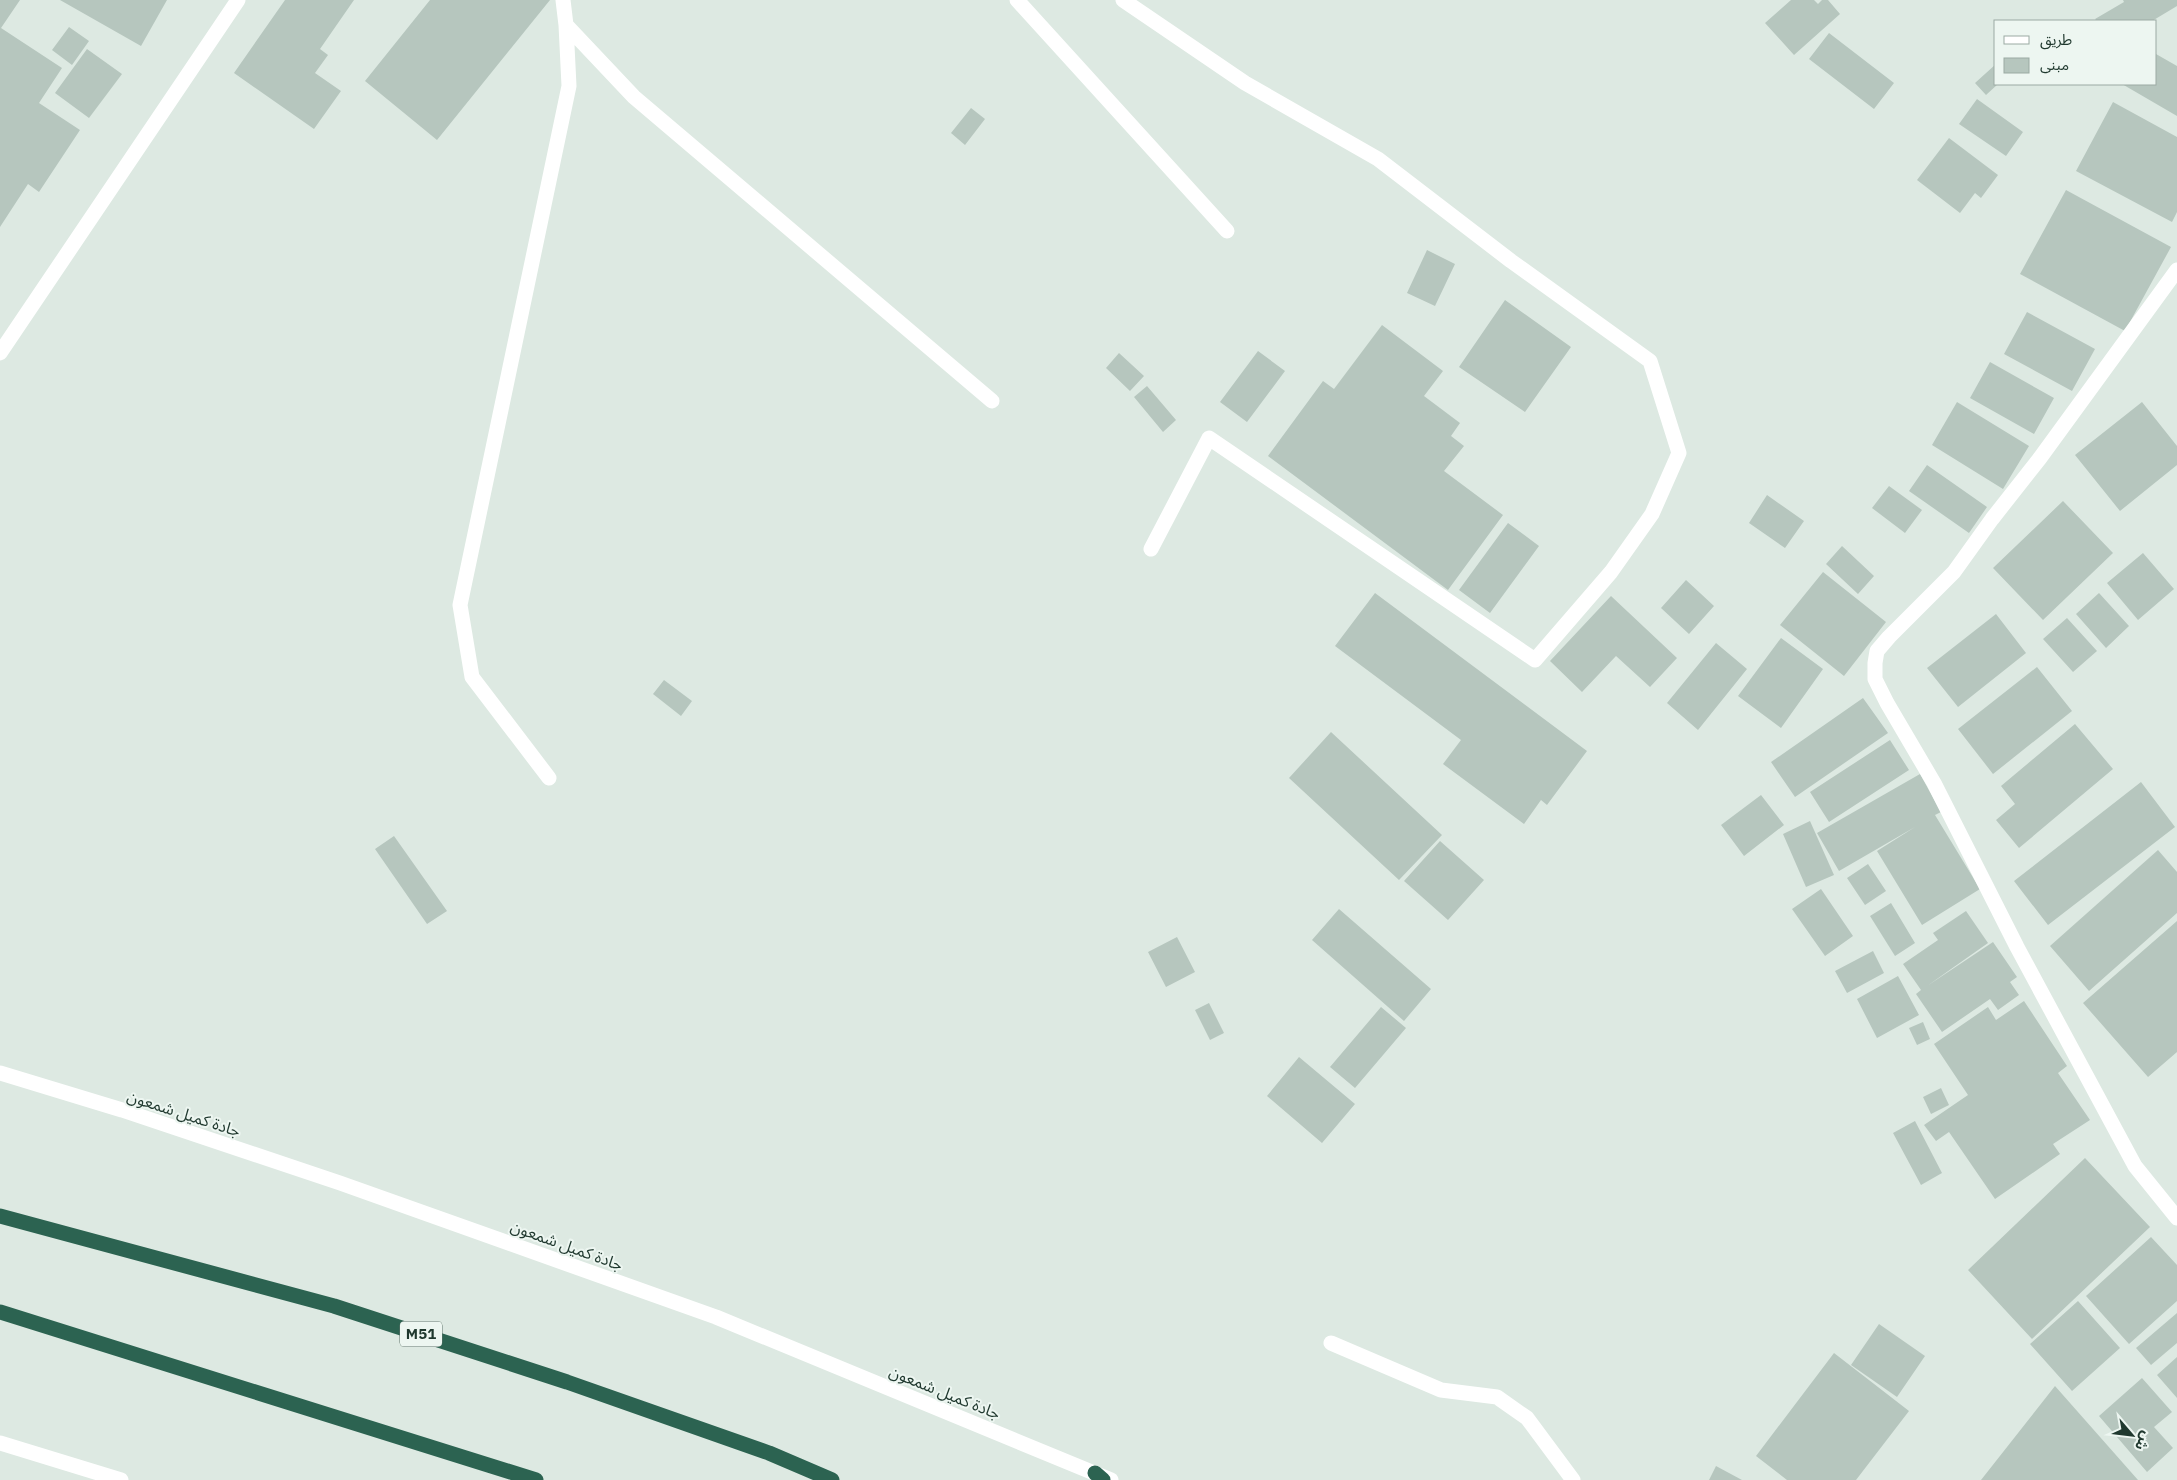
<svg xmlns="http://www.w3.org/2000/svg" width="2177" height="1480" font-family="'IBM Plex Sans','Noto Sans Arabic',sans-serif">
<style>
.building{fill:#b6c6be}
.lines{fill:none;stroke-linecap:round;stroke-linejoin:round}
.service{stroke:#fff;stroke-width:15}
.minor{stroke:#fff;stroke-width:15}
.tertiary{stroke:#fff;stroke-width:15}
.secondary{stroke:#fff;stroke-width:15}
.motorway{stroke:#2c6351;stroke-width:15}
.labels{text-anchor:middle;stroke-width:4;stroke-linejoin:round;paint-order:stroke}
.shield{fill:#edf6f1;stroke:#5d7168;stroke-width:1}
.shield-label{font-size:15px;font-weight:bold;fill:#1f382e}
.street-label{font-size:16px;fill:#1f382e;stroke:#edf6f1}
</style>
<rect width="100%" height="100%" fill="#dde9e2"/>
<!-- building -->
<path class="building" d="M 0,0 L 20,0 L 1,28 L 62,68 L 39,103 L 80,130 L 39,192 L 28,184 L 0,227 Z
M 60,0 L 167,0 L 141,46 Z
M 285,0 L 354,0 L 320,49 L 328,55 L 315,73 L 341,91 L 314,129 L 234,73 Z
M 430,0 L 550,0 L 437,140 L 365,81 Z
M 1791,0 L 1814,0 L 1818,4 L 1822,0 L 1828,0 L 1840,14 L 1794,55 L 1765,23 Z
M 2123,0 L 2177,0 L 2177,6 L 2152,21 L 2097,21 L 2095,19 L 2124,2 Z
M 69,27 L 89,41 L 72,65 L 52,50 Z
M 1829,33 L 1894,83 L 1874,109 L 1809,59 Z
M 87,49 L 122,74 L 89,118 L 55,93 Z
M 2156,54 L 2177,66 L 2177,116 L 2122,84 L 2156,84 Z
M 1996,64 L 1996,84 L 1998,84 L 1986,95 L 1975,83 Z
M 1977,99 L 2023,132 L 2006,156 L 1959,124 Z
M 2113,102 L 2177,137 L 2177,212 L 2172,222 L 2076,171 Z
M 971,108 L 985,119 L 965,145 L 951,133 Z
M 1949,138 L 1998,175 L 1981,198 L 1975,193 L 1960,213 L 1917,180 Z
M 2066,190 L 2171,247 L 2125,331 L 2020,274 Z
M 1427,250 L 1455,264 L 1435,306 L 1407,293 Z
M 1505,300 L 1571,347 L 1525,412 L 1459,367 Z
M 2027,312 L 2095,349 L 2072,391 L 2004,354 Z
M 1382,325 L 1443,371 L 1424,396 L 1460,423 L 1451,436 L 1464,446 L 1444,471 L 1503,515 L 1448,590 L 1268,456 L 1323,381 L 1334,389 Z
M 1258,351 L 1285,371 L 1247,422 L 1220,402 Z
M 1119,353 L 1144,376 L 1130,391 L 1106,368 Z
M 1990,362 L 2054,398 L 2034,434 L 1970,398 Z
M 1147,386 L 1176,420 L 1163,432 L 1134,397 Z
M 1957,402 L 2029,446 L 2003,489 L 1932,445 Z
M 2142,402 L 2177,446 L 2177,465 L 2120,511 L 2075,455 Z
M 1927,465 L 1987,507 L 1969,533 L 1909,491 Z
M 1889,486 L 1922,510 L 1905,533 L 1872,508 Z
M 1767,495 L 1804,521 L 1785,548 L 1749,523 Z
M 2063,501 L 2113,553 L 2043,620 L 1993,568 Z
M 1508,523 L 1539,546 L 1490,613 L 1459,590 Z
M 1842,546 L 1874,576 L 1858,594 L 1826,564 Z
M 2143,553 L 2174,589 L 2138,620 L 2107,583 Z
M 1823,572 L 1886,622 L 1844,676 L 1780,625 Z
M 1686,580 L 1714,606 L 1689,634 L 1661,608 Z
M 1375,593 L 1587,751 L 1547,805 L 1541,800 L 1524,824 L 1443,764 L 1461,740 L 1335,646 Z
M 2099,593 L 2129,626 L 2106,648 L 2076,614 Z
M 1611,596 L 1677,658 L 1650,687 L 1616,656 L 1582,692 L 1550,661 Z
M 1996,614 L 2026,653 L 1958,707 L 1927,668 Z
M 2067,618 L 2097,651 L 2073,672 L 2043,639 Z
M 1781,638 L 1823,669 L 1781,728 L 1738,696 Z
M 1716,643 L 1747,669 L 1698,730 L 1667,703 Z
M 2037,667 L 2072,711 L 1993,774 L 1958,729 Z
M 664,680 L 692,701 L 681,716 L 653,694 Z
M 1863,698 L 1888,733 L 1795,797 L 1771,762 Z
M 2075,724 L 2113,769 L 2019,848 L 1996,820 L 2015,804 L 2001,786 Z
M 1331,732 L 1442,835 L 1399,880 L 1289,778 Z
M 1890,740 L 1909,770 L 1829,822 L 1810,792 Z
M 1920,774 L 1941,812 L 1935,815 L 1980,889 L 1922,925 L 1877,851 L 1915,827 L 1839,871 L 1817,833 Z
M 2141,782 L 2175,827 L 2048,925 L 2014,881 Z
M 1761,795 L 1784,825 L 1744,856 L 1721,825 Z
M 1810,821 L 1834,875 L 1806,887 L 1783,834 Z
M 394,836 L 447,911 L 427,924 L 375,849 Z
M 1440,841 L 1484,880 L 1448,920 L 1404,881 Z
M 2158,850 L 2177,872 L 2177,913 L 2089,991 L 2050,946 Z
M 1868,864 L 1886,891 L 1865,905 L 1847,878 Z
M 1821,889 L 1853,936 L 1825,956 L 1792,909 Z
M 1891,903 L 1915,943 L 1895,956 L 1870,916 Z
M 1339,909 L 1431,989 L 1404,1021 L 1312,940 Z
M 1966,911 L 1988,943 L 1927,986 L 1993,942 L 2017,977 L 2010,982 L 2019,995 L 1998,1010 L 1990,999 L 1942,1032 L 1916,994 L 1921,990 L 1903,964 L 1938,940 L 1933,933 Z
M 2177,921 L 2177,1052 L 2148,1077 L 2083,1003 Z
M 1177,937 L 1195,972 L 1166,987 L 1148,952 Z
M 1873,951 L 1884,973 L 1847,993 L 1835,971 Z
M 1898,976 L 1919,1015 L 1877,1038 L 1857,999 Z
M 2024,1001 L 2067,1066 L 2058,1073 L 2090,1120 L 2053,1144 L 2060,1154 L 1995,1199 L 1949,1132 L 1936,1141 L 1924,1125 L 1968,1095 L 1934,1044 L 1988,1007 L 1996,1020 Z
M 1209,1003 L 1224,1033 L 1210,1040 L 1195,1010 Z
M 1381,1007 L 1406,1028 L 1355,1088 L 1330,1067 Z
M 1923,1022 L 1930,1039 L 1917,1045 L 1909,1028 Z
M 1299,1057 L 1355,1104 L 1322,1143 L 1267,1096 Z
M 1941,1088 L 1949,1105 L 1931,1114 L 1923,1097 Z
M 1915,1121 L 1942,1173 L 1921,1185 L 1893,1133 Z
M 2085,1158 L 2150,1227 L 2032,1339 L 1968,1270 Z
M 2151,1237 L 2177,1265 L 2177,1301 L 2129,1344 L 2086,1296 Z
M 2078,1301 L 2120,1348 L 2072,1391 L 2030,1344 Z
M 2177,1313 L 2177,1343 L 2151,1365 L 2136,1348 Z
M 1879,1324 L 1925,1356 L 1897,1397 L 1851,1365 Z
M 1834,1353 L 1909,1411 L 1856,1480 L 1787,1480 L 1756,1456 Z
M 2177,1357 L 2177,1398 L 2157,1375 Z
M 2142,1378 L 2172,1412 L 2154,1427 L 2173,1448 L 2147,1472 L 2099,1416 Z
M 2055,1386 L 2138,1480 L 1981,1480 Z
M 1716,1466 L 1742,1480 L 1709,1480 Z"/>
<g class="lines">
<!-- service -->
<path class="service" d="M 1017,0 L 1227,231
M 1123,0 L 1245,83 L 1378,159 L 1511,261 L 1650,361 L 1679,453 L 1652,514 L 1611,572 L 1535,660 L 1209,438 L 1151,549
M 566,25 L 634,97 L 992,401
M 549,778 L 472,677 L 460,605 L 569,86 L 566,25 L 563,0
M 1331,1343 L 1441,1390 L 1497,1397 L 1527,1418 L 1573,1480"/>
<!-- minor -->
<path class="minor" d="M 2177,270 L 2040,458 L 1992,519 L 1954,572 L 1889,637 L 1877,651 L 1875,663 L 1875,679 L 1887,703 L 1934,783 L 2017,947 L 2135,1166 L 2177,1218"/>
<!-- tertiary -->
<path class="tertiary" d="M 0,353 L 238,0"/>
<!-- secondary -->
<path class="secondary" d="M 0,1073 L 122,1110 L 340,1183 L 716,1317 L 1111,1480
M 0,1443 L 121,1480"/>
<!-- motorway -->
<path class="motorway" d="M 0,1216 L 334,1306 L 567,1382 L 769,1453 L 832,1480
M 0,1312 L 536,1480
M 1095,1473 L 1103,1480"/>
</g>
<g class="labels">
<!-- shield labels -->
<rect class="shield" x="400" y="1321.5" width="42" height="25" rx="4"/>
<g class="shield-label">
<text x="421" y="1339">M51</text>
</g>
<!-- street labels -->
<g class="street-label">
<text transform="translate(184 1113) rotate(18)" y="6">جادة كميل شمعون</text>
<text transform="translate(567 1245) rotate(20)" y="6">جادة كميل شمعون</text>
<text transform="translate(945 1392) rotate(22)" y="6">جادة كميل شمعون</text>
</g>
</g>
<!-- legend -->
<rect x="1994" y="20" width="162" height="65" fill="#edf6f1" stroke="#9baaa3"/>
<rect x="2004" y="36" width="25" height="8" fill="#ffffff" stroke="#9baaa3"/>
<text x="2040" y="45" font-size="15" fill="#1f382e">طريق</text>
<rect x="2004" y="58" width="25" height="15" fill="#b6c6be" stroke="#9baaa3"/>
<text x="2040" y="70" font-size="15" fill="#1f382e">مبنى</text>
<!-- north arrow -->
<g transform="translate(2132 1435) rotate(118)" stroke="#edf6f1" stroke-width="4" paint-order="stroke">
<path d="M0-4L9 19L0 12L-9 19Z" fill="#1f382e"/>
<text y="-8" font-size="14" font-weight="bold" text-anchor="middle" fill="#1f382e">ش</text>
</g>
</svg>
